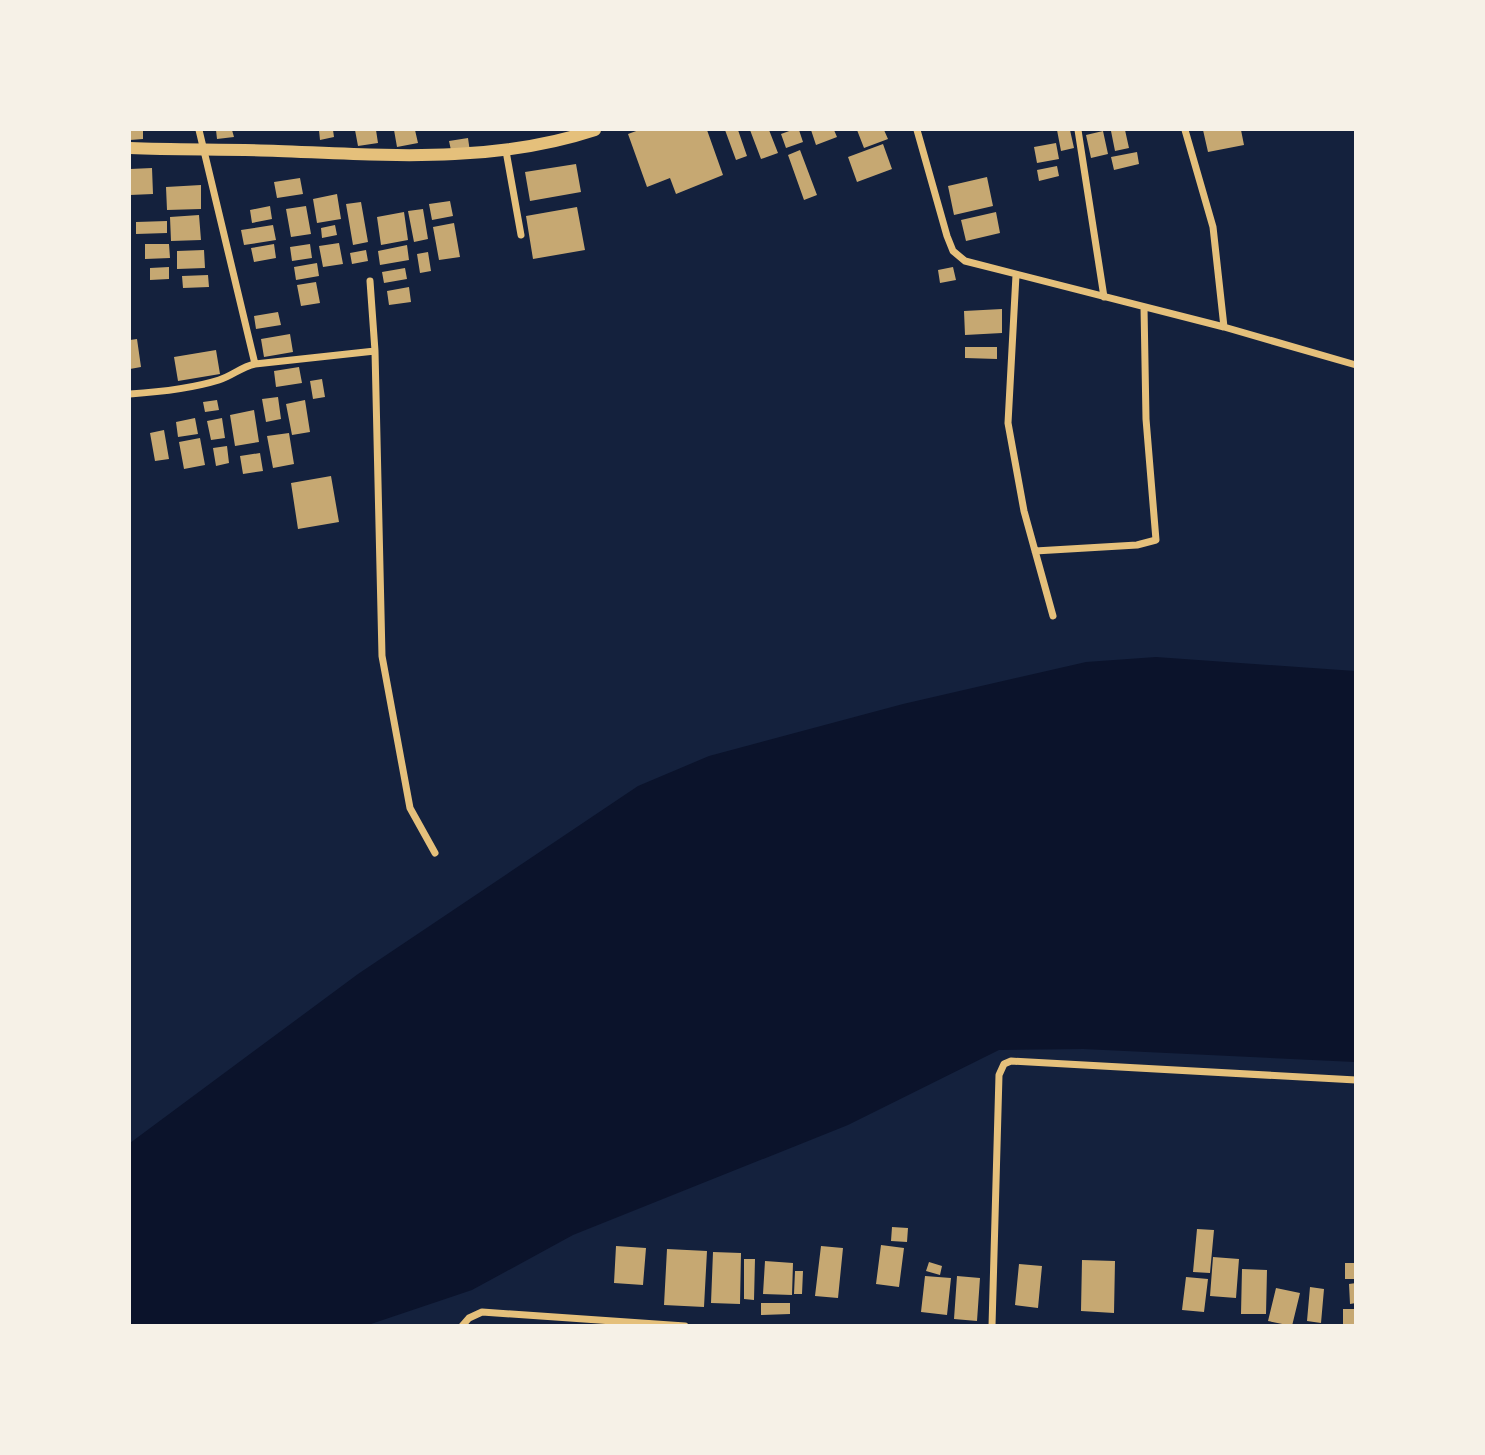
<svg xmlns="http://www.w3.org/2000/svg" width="1485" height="1455" font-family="Quicksand,sans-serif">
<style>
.water{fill:#0b132b}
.building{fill:#c6a872}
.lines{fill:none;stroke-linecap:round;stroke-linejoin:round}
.minor{stroke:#e5c07b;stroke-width:7}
.tertiary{stroke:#e5c07b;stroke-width:12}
</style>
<rect width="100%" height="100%" fill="#14213d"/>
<!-- water -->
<path class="water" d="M 1156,657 L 1355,671 L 1355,1062 L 1083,1049 L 999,1050 L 848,1125 L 573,1235 L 472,1290 L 368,1325 L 130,1325 L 130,1143 L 358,974 L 638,786 L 709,756 L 903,704 L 1086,662 Z"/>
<!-- building -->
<path class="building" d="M 130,130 L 143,130 L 143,139 L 130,140 Z
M 216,130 L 232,130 L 234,137 L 217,139 Z
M 319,130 L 333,130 L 334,137 L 320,140 Z
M 355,130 L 376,130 L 378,143 L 358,146 Z
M 394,130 L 415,130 L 418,143 L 397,147 Z
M 639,130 L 707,130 L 723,175 L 676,194 L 670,178 L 647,187 L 628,134 Z
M 725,130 L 738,130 L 747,156 L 736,160 Z
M 750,130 L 769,130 L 778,153 L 761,159 Z
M 792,130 L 799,130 L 803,142 L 786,148 L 781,134 Z
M 811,130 L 834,130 L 837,137 L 816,145 Z
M 857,130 L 884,130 L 888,139 L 864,148 Z
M 1057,130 L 1070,130 L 1074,148 L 1061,151 Z
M 1125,130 L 1129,148 L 1115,151 L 1111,131 Z
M 1203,130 L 1241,130 L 1244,145 L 1208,152 Z
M 1103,131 L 1108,154 L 1091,158 L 1086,135 Z
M 468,138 L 470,152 L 452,155 L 449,141 Z
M 1056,143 L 1059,159 L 1037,163 L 1034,147 Z
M 883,144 L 892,169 L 857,182 L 848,157 Z
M 800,150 L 817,195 L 804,200 L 788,155 Z
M 1137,152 L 1139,164 L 1114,170 L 1111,157 Z
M 576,164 L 581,192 L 530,201 L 525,172 Z
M 1057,166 L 1059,176 L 1039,181 L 1037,170 Z
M 152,168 L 153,194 L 130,195 L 130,169 Z
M 987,177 L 993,206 L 954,215 L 948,186 Z
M 300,178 L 303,194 L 277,198 L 274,182 Z
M 201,185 L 201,209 L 167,210 L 166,187 Z
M 337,194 L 341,219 L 317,223 L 313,199 Z
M 450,201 L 453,216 L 432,220 L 429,204 Z
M 361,202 L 368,242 L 353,245 L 346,204 Z
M 270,206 L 272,219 L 252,223 L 250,210 Z
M 306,206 L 311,234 L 291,237 L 286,209 Z
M 577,207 L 585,250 L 533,259 L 526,216 Z
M 423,209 L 428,239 L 414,242 L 408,211 Z
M 404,212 L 408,240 L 381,245 L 377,217 Z
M 996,212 L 1000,233 L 966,241 L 961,220 Z
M 199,215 L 201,240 L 171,241 L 170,217 Z
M 167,221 L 167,233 L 136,234 L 136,222 Z
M 454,223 L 460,257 L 439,260 L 433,227 Z
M 273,225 L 276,240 L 244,245 L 241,230 Z
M 335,225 L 337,235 L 322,238 L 321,228 Z
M 339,243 L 343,264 L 323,267 L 319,246 Z
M 145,244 L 169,244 L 170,258 L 145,259 Z
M 274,244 L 276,258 L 254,262 L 251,248 Z
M 310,244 L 312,258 L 292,261 L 290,247 Z
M 407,245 L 409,260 L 380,265 L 378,251 Z
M 204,250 L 205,268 L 177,269 L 177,251 Z
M 366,250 L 368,261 L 352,264 L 350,253 Z
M 428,252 L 431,271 L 420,273 L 417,254 Z
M 317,263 L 319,276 L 296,280 L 294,267 Z
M 169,267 L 169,279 L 150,280 L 150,268 Z
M 953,267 L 956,280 L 940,283 L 938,270 Z
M 405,268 L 407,279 L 384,283 L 382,272 Z
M 208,275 L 209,287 L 183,288 L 182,276 Z
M 316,282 L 320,303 L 301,306 L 297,285 Z
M 409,287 L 411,302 L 389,305 L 387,291 Z
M 1002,309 L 1002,333 L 965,335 L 964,311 Z
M 278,312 L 281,325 L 256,329 L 254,316 Z
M 290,334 L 293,352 L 264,357 L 261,339 Z
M 137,339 L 141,367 L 130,369 L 130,340 Z
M 965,347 L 997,347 L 997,359 L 965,358 Z
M 216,350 L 220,374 L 178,381 L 174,357 Z
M 299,367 L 302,383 L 276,387 L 274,371 Z
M 322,379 L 325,397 L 313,399 L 310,381 Z
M 278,397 L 281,419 L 266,422 L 262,399 Z
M 217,400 L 219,410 L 205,412 L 203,402 Z
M 305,400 L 310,432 L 292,435 L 286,404 Z
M 254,410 L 259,442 L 235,446 L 230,415 Z
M 195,418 L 198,434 L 178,437 L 176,422 Z
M 222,418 L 225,438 L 211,440 L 207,421 Z
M 164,430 L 169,459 L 155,461 L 150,433 Z
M 289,433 L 294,464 L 273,468 L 267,436 Z
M 200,438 L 205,465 L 184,469 L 179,442 Z
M 227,446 L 229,463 L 216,466 L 213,448 Z
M 260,453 L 263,471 L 243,474 L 240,456 Z
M 331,476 L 339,522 L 298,529 L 291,483 Z
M 892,1227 L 908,1228 L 907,1242 L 891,1241 Z
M 1197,1229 L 1214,1230 L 1210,1273 L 1193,1272 Z
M 881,1245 L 904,1248 L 899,1287 L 876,1284 Z
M 616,1246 L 646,1248 L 643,1285 L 614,1283 Z
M 821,1246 L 843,1248 L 838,1298 L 815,1296 Z
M 667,1249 L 707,1251 L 704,1307 L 664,1305 Z
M 713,1252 L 741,1253 L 740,1304 L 711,1303 Z
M 1213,1257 L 1239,1259 L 1236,1298 L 1210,1296 Z
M 744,1259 L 755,1259 L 754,1300 L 744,1299 Z
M 1082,1260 L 1115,1261 L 1114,1313 L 1081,1311 Z
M 765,1261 L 793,1263 L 792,1295 L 763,1294 Z
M 929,1262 L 942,1266 L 940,1275 L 926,1271 Z
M 1345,1263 L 1356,1263 L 1356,1279 L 1345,1279 Z
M 1019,1264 L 1042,1266 L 1038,1308 L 1015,1305 Z
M 1242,1269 L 1267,1270 L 1266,1314 L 1241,1314 Z
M 795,1271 L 803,1271 L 802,1294 L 794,1294 Z
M 925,1276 L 951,1278 L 947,1315 L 921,1312 Z
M 957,1276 L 980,1278 L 977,1321 L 954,1319 Z
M 1186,1277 L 1208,1279 L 1204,1312 L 1182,1310 Z
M 1356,1283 L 1356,1303 L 1350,1304 L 1349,1284 Z
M 1310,1287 L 1324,1289 L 1321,1323 L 1307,1321 Z
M 1276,1288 L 1300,1293 L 1292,1326 L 1268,1321 Z
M 761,1303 L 790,1303 L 790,1314 L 761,1315 Z
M 1343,1309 L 1356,1309 L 1356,1326 L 1343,1326 Z"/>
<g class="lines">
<!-- minor -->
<path class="minor" d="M 917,130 L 947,236 L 953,251 L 965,261 L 1224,327 L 1356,365
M 1078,130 L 1104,297
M 1185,130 L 1213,227 L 1224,327
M 506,151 L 521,235
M 1016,275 L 1008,423 L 1024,511 L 1053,616
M 370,281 L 375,351
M 255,364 L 375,351 L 382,656 L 410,808 L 435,853
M 130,394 C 160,392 190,389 219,380 C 232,376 241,367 255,364 L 199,130
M 1035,551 L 1137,545 L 1156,540 L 1146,419 L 1144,307
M 462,1326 L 469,1318 L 482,1312 L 685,1326
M 992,1326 L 999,1075 L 1004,1064 L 1011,1061 L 1356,1080"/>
<!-- tertiary -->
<path class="tertiary" d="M 130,148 C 179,150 229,149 278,151 C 385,155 492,164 595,130"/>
</g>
<!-- border -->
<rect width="1485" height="1455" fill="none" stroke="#f6f1e7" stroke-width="262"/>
</svg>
